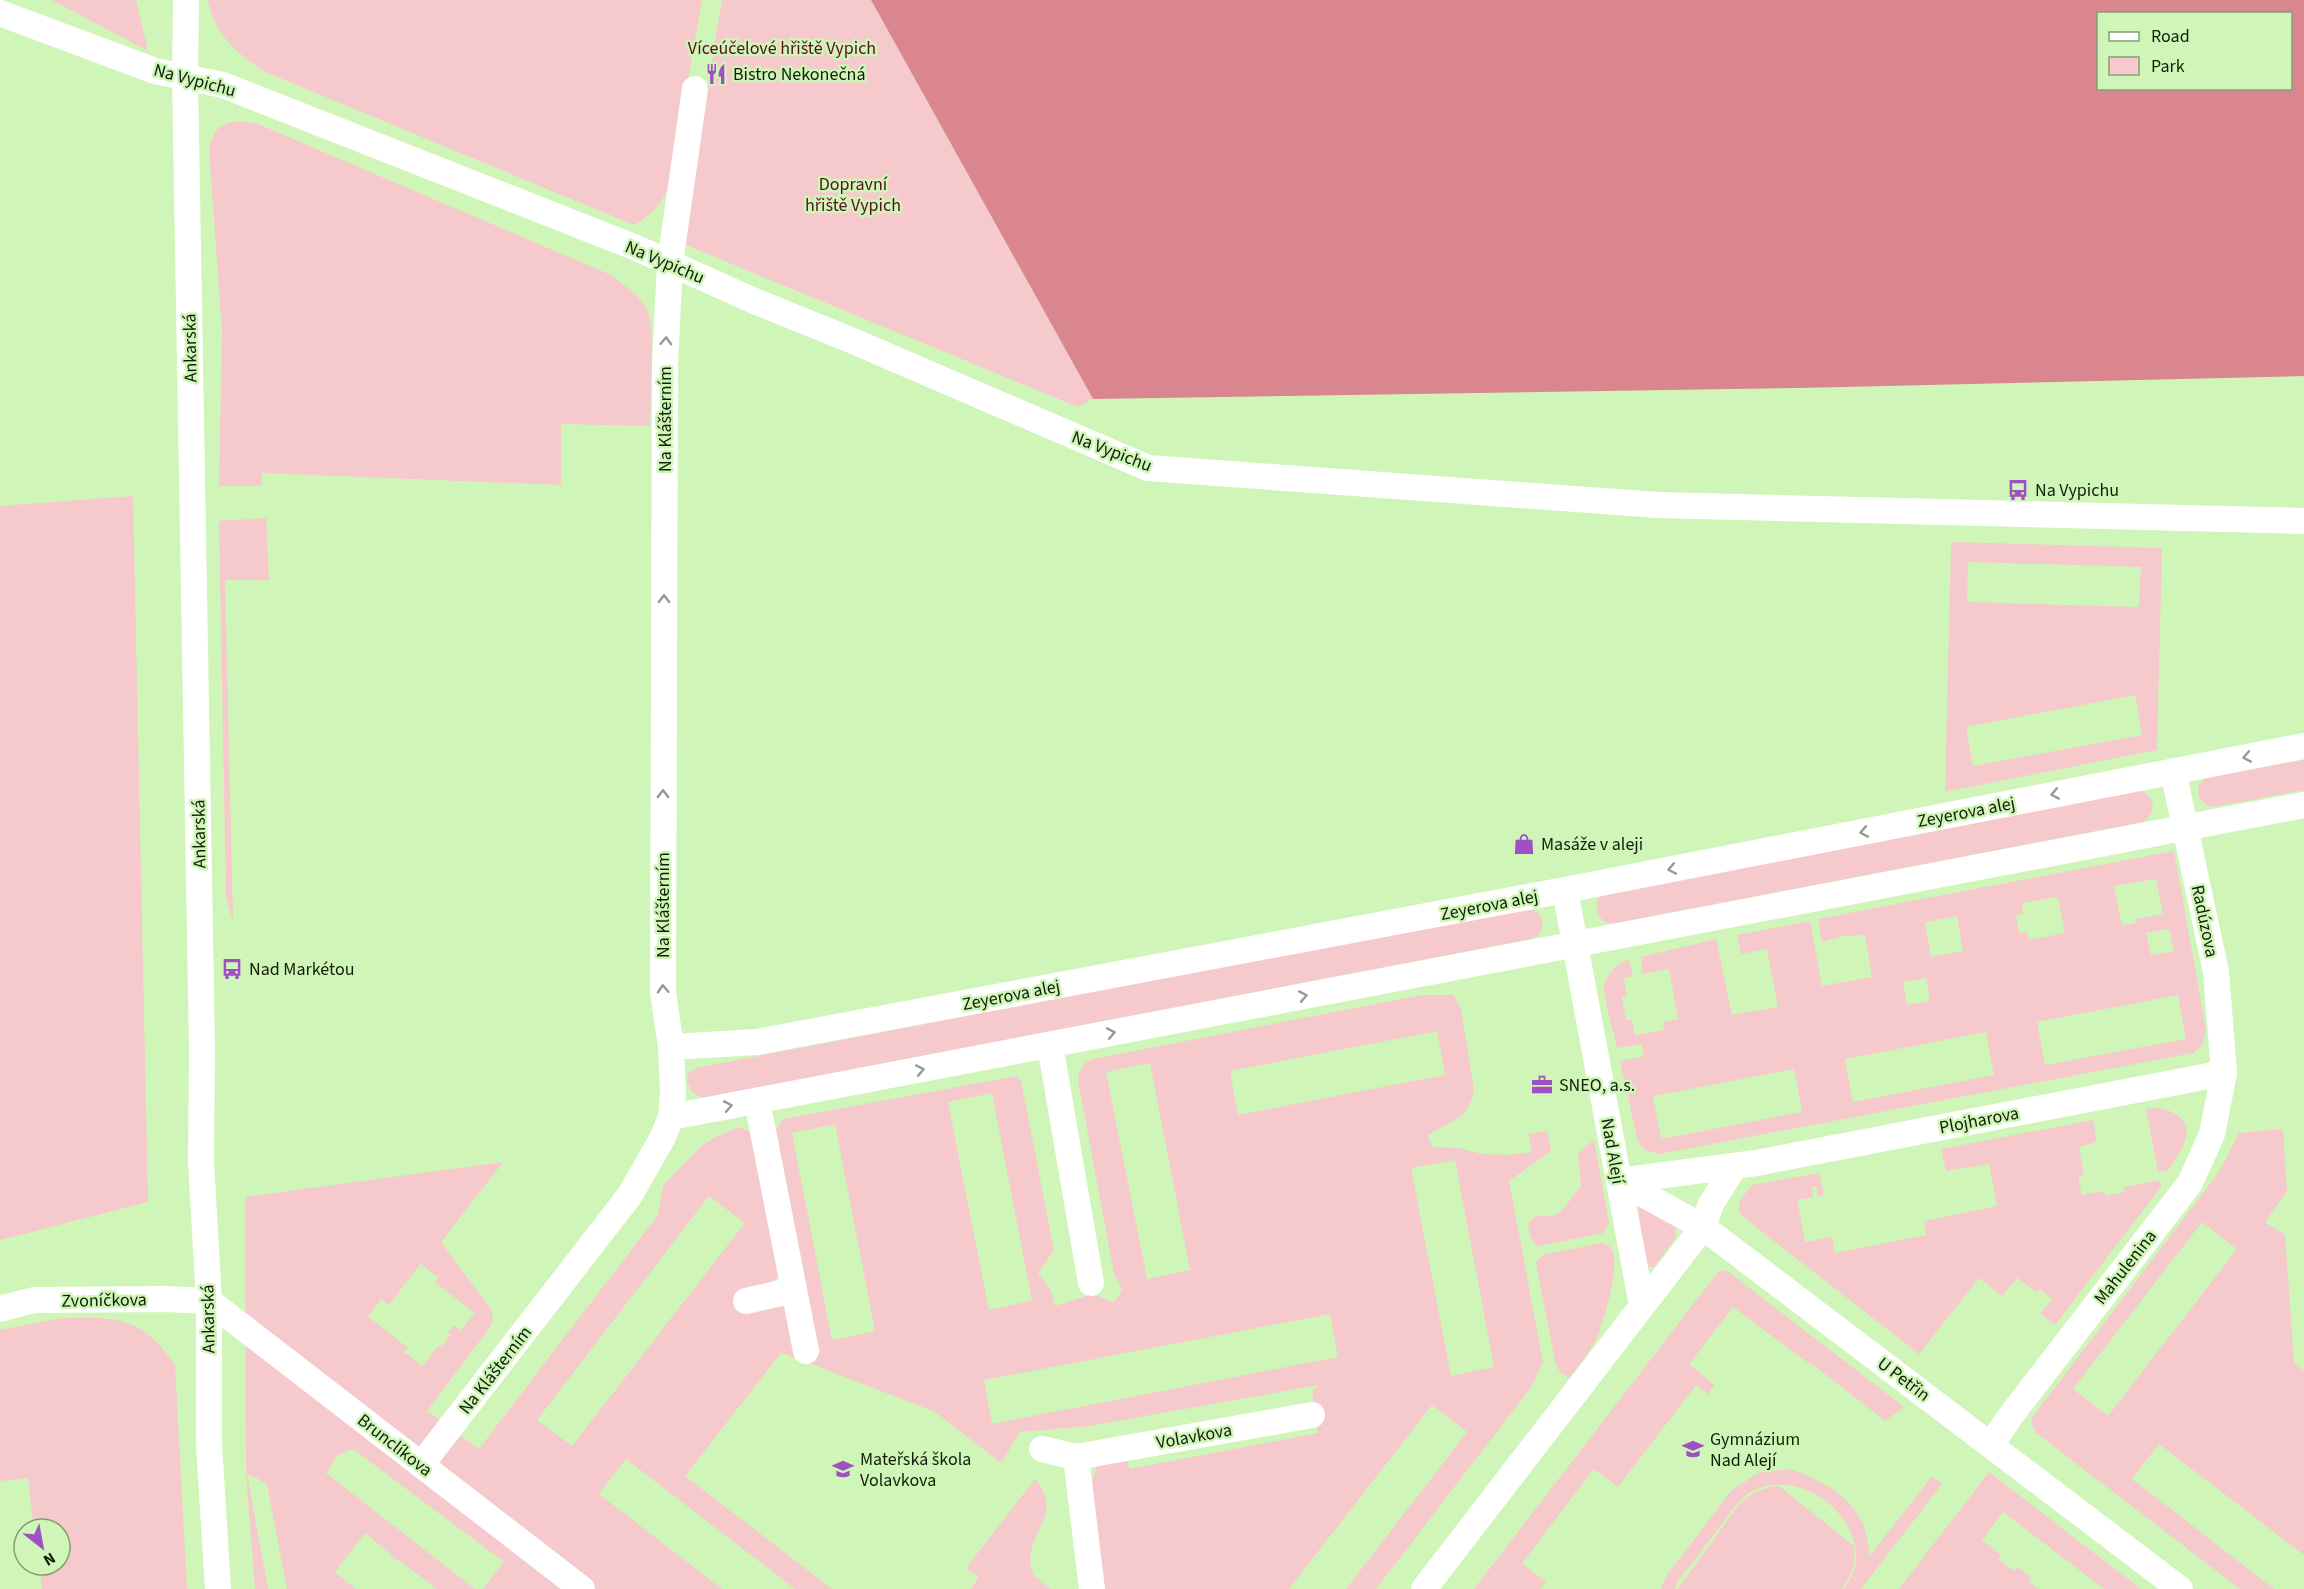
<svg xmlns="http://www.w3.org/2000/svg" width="2304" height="1589" font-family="'Source Sans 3',sans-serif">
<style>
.green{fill:#f6c9cc;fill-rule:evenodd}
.forest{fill:#da868e;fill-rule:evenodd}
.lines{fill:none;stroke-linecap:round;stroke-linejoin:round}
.minor{stroke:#fff;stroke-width:26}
.oneway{stroke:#949a90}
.labels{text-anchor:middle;stroke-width:5;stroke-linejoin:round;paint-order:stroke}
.park-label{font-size:18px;fill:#5a0f20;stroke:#cff6b8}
.poi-label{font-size:18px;fill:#121f08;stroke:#cff6b8;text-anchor:start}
.street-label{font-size:18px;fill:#121f08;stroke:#cff6b8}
</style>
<rect width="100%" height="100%" fill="#cff6b8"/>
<!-- green -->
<path class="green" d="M 52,0 L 136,0 L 148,51 Z
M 208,0 L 702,0 L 670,184 C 663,202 651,216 634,225 L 263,71 C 236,52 214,34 208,0 Z
M 722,0 L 871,0 L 1093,399 L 1078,407 L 681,243 Z
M 242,121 L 258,124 L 611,275 C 624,285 642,297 648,312 C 655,330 650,402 650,426 L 561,424 L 561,485 L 262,473 L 262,486 L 219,486 L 222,331 L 209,149 C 215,127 219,123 242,121 Z
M 133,496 L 148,1202 L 0,1240 L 0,506 Z
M 266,518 L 269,580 L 225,580 L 233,921 L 226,896 L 219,521 Z
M 1951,542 L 2162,548 L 2157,750 L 1945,792 ZM 1968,562 L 2141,567 L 2139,607 L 1967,602 ZM 2135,695 L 2142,735 L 1973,766 L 1966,727 Z
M 2304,759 L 2304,790 L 2213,807 C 2202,804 2197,797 2198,786 L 2205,778 Z
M 2139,790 C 2156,795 2157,812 2143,822 L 1611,924 L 1603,921 L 1597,913 L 1597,900 L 1605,893 Z
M 2174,851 L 2206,1029 L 2202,1046 L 2193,1053 L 1659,1154 L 1645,1150 L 1638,1142 L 1620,1061 L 1644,1056 L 1642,1044 L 1617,1048 C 1615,1036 1603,996 1604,987 C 1606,975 1617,962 1629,960 L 1633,976 L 1624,978 L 1627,996 L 1622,997 L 1626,1020 L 1632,1020 L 1635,1035 L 1664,1030 L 1663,1022 L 1678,1019 L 1669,969 L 1642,974 L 1641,957 L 1716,939 L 1732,1015 L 1778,1007 L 1767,949 L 1741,954 L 1737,935 L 1810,921 L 1822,986 L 1872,977 L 1865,935 L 1845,936 L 1822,942 L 1818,919 ZM 2156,879 L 2163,914 L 2135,919 L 2136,923 L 2122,925 L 2114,886 ZM 2058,897 L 2065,933 L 2029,940 L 2027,932 L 2019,933 L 2016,915 L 2023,913 L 2022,903 ZM 1957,916 L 1963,951 L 1931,957 L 1925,922 ZM 2169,929 L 2174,951 L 2151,955 L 2146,933 ZM 1926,978 L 1930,1001 L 1907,1005 L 1903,982 ZM 2178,995 L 2186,1039 L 2045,1065 L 2037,1022 ZM 1986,1032 L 1994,1075 L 1853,1102 L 1845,1059 ZM 1794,1069 L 1802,1112 L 1661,1139 L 1653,1096 Z
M 1529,908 L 1538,913 L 1543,922 L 1540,934 L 1531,939 L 703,1098 L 693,1093 L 687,1082 L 688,1073 L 696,1068 Z
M 1422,995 L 1454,995 L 1461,1009 L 1474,1089 L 1471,1102 L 1462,1116 L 1428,1135 L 1432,1147 L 1458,1148 L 1482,1154 L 1507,1155 L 1532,1152 L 1528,1134 L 1547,1131 L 1551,1151 L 1509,1181 L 1543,1362 L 1532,1386 L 1376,1589 L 1346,1589 L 1467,1432 L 1432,1405 L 1289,1589 L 1104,1589 L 1091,1485 L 1097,1466 L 1122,1454 L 1128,1461 L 1129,1469 L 1318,1433 L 1312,1391 L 1319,1385 L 1089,1426 L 1020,1432 L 1001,1463 L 935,1412 L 809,1363 L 821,1350 L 818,1346 L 776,1129 L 783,1119 L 1017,1076 L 1021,1081 L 1054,1250 L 1038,1273 L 1051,1290 L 1055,1306 L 1093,1294 L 1114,1303 L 1122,1290 L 1114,1274 L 1078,1080 C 1079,1070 1083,1063 1093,1059 ZM 1437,1031 L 1445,1075 L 1238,1115 L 1230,1071 ZM 1150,1063 L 1190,1270 L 1147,1279 L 1106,1072 ZM 992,1093 L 1032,1301 L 989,1310 L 948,1102 ZM 835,1124 L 875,1331 L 832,1340 L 792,1133 ZM 1455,1160 L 1494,1367 L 1451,1376 L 1411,1168 ZM 1330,1314 L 1338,1357 L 992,1424 L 984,1380 Z
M 2159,1108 C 2201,1117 2187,1145 2168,1170 L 2158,1172 L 2146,1109 Z
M 2093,1120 L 2097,1142 L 2079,1147 L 2084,1176 L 2078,1178 L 2082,1195 L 2104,1191 L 2106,1196 L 2125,1192 L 2124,1187 L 2160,1180 L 2161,1187 L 2055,1325 L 2040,1314 L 2052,1299 L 2040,1289 L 2037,1292 L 2017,1278 L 2002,1296 L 1979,1278 L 1919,1354 L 1742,1216 C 1734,1203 1744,1196 1752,1185 L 1819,1173 L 1824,1195 L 1818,1196 L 1816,1186 L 1812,1187 L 1813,1197 L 1797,1200 L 1805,1242 L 1832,1237 L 1835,1253 L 1926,1235 L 1924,1221 L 1997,1206 L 1989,1164 L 1946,1171 L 1941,1149 Z
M 740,1127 L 752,1133 L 780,1274 L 773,1282 L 779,1304 L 788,1309 L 799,1359 L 781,1353 L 685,1476 L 832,1589 L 795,1589 L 626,1459 L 599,1494 L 722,1589 L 483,1589 L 504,1562 L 353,1449 L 338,1455 L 326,1473 L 475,1589 L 437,1589 L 399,1560 L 397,1561 L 390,1556 L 391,1554 L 365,1533 L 335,1572 L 356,1589 L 287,1589 L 267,1484 L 247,1473 L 268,1589 L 255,1589 L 246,1472 L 245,1197 L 503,1162 L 441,1242 L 491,1309 L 493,1319 L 489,1329 L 427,1411 L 479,1449 L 658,1215 L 663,1186 L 699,1148 L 715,1137 ZM 709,1196 L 745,1223 L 572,1446 L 537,1420 ZM 422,1262 L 422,1265 L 437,1277 L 440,1275 L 435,1282 L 477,1315 L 474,1314 L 462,1329 L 463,1332 L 454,1325 L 448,1333 L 452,1336 L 449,1336 L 442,1346 L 443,1348 L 439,1345 L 421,1368 L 421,1365 L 406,1353 L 403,1354 L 408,1348 L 366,1315 L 369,1315 L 381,1300 L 380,1297 L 389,1305 Z
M 2283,1129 L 2287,1191 L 2265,1222 L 2285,1235 L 2294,1363 L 2304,1371 L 2304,1555 L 2159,1444 L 2132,1479 L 2274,1589 L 2240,1589 L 2035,1432 L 2031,1422 L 2034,1415 L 2219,1172 L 2239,1133 ZM 2202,1222 L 2237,1249 L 2108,1416 L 2073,1389 Z
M 1594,1140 L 1609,1223 L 1603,1233 L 1539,1246 C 1530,1243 1530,1233 1528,1224 C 1538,1208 1547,1222 1558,1213 C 1567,1206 1574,1194 1581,1186 L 1578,1153 Z
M 1643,1201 L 1676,1224 L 1675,1239 L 1654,1267 L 1648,1267 L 1644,1263 L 1638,1206 Z
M 1602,1243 C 1606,1245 1611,1246 1613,1251 C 1619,1269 1604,1322 1596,1339 C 1589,1353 1579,1366 1569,1378 L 1561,1373 L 1556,1365 L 1536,1263 L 1543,1255 Z
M 1724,1270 L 1730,1273 L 1904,1407 L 1885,1421 L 1812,1364 L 1811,1365 L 1733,1307 L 1689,1364 L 1715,1385 L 1708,1394 L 1696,1385 L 1618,1487 L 1594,1469 L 1522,1563 L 1546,1582 L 1540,1589 L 1474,1589 L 1718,1272 Z
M 61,1318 C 117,1317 142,1316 175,1365 L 187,1589 L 42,1589 L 39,1565 L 60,1565 L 60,1529 L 34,1529 L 28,1478 L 0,1481 L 0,1330 Z
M 1789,1469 C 1816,1477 1848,1494 1861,1520 C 1867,1531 1868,1544 1870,1556 L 1932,1476 L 1942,1484 L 1861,1589 L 1844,1589 C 1887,1533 1804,1459 1749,1493 C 1738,1500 1730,1514 1722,1524 C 1707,1544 1692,1563 1677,1582 L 1675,1589 L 1661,1589 L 1666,1576 L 1732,1490 L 1760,1472 Z
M 1989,1472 L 2141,1589 L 2104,1589 L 2003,1512 L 1982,1540 L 2001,1555 L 1998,1559 L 2014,1571 L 2018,1567 L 2032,1578 L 2029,1582 L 2038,1589 L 1899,1589 Z
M 1035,1479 C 1068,1520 1019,1531 1033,1575 L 1051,1589 L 971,1589 L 979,1577 L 966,1568 Z
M 1774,1486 L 1780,1487 L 1854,1546 C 1856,1562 1852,1576 1842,1589 L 1678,1589 L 1740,1503 L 1755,1492 Z"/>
<!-- forest -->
<path class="forest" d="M 871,0 L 2304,0 L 2304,376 L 1799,388 L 1093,399 ZM 2098,14 L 2290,14 L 2290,88 L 2098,88 Z"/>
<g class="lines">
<!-- minor -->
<path class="minor" d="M 186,0 L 185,78 L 202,1049 L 201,1162 L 209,1301 L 209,1444 L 218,1589
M 0,13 L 155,71 L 223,85 L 634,247 L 752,300 L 853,341 L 1148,468 L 1658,505 L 2304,521
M 1565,890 L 1642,1306
M 1050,1045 L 1091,1283
M 671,1047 L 757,1042 L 1565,890 L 2304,746
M 757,1101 L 806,1351
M 671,1117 L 2304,805
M 1619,1181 L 1703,1227 L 2180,1589
M 1619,1181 L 1756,1163 L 2224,1073
M 209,1301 L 582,1589
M 746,1301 L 794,1290
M 0,1309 L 34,1300 L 165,1299 L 209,1301
M 1991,1445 L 2009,1418 L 2190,1183 L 2212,1134 L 2224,1073 L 2216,972 L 2173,771
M 1042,1449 L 1076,1457
M 421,1465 L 630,1195 L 663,1137 L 671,1117 L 673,1094 L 671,1047 L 663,992 L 665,364 L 670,263 L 695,89
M 1092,1589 L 1076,1457 L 1312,1415
M 1424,1589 L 1703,1227 L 1711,1204 L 1734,1167"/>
</g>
<!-- one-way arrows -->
<defs><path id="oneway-chevron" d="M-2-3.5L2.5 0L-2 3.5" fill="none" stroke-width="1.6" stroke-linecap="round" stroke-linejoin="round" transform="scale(1.5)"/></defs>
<g class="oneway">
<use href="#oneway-chevron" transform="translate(666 341) rotate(-87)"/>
<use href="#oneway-chevron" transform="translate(664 599) rotate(-90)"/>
<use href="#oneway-chevron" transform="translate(2247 757) rotate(169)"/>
<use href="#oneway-chevron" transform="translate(663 794) rotate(-90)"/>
<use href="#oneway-chevron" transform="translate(2055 794) rotate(169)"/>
<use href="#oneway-chevron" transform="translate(1864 832) rotate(169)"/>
<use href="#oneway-chevron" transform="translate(1672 869) rotate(169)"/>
<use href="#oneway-chevron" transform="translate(663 989) rotate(-93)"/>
<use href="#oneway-chevron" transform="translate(1303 996) rotate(-11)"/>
<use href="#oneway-chevron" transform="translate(1111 1033) rotate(-11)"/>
<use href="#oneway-chevron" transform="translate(920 1070) rotate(-11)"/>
<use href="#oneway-chevron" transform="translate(728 1106) rotate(-11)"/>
</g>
<!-- icons -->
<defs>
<symbol id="restaurant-bare" viewBox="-9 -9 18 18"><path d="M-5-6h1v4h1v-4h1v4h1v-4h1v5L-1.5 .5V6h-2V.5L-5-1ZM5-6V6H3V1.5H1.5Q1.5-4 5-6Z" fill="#9e51c2" stroke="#cff6b8" stroke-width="2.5" paint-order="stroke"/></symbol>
<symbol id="bus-bare" viewBox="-9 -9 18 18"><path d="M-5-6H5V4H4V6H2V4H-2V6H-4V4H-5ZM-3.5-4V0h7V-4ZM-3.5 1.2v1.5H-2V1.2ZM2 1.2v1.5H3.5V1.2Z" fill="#9e51c2" stroke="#cff6b8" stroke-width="2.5" paint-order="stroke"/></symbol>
<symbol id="shop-bare" viewBox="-9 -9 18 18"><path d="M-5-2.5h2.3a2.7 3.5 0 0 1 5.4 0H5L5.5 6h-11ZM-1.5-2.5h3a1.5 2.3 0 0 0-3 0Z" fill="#9e51c2" stroke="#cff6b8" stroke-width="2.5" paint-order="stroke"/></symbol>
<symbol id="office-bare" viewBox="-9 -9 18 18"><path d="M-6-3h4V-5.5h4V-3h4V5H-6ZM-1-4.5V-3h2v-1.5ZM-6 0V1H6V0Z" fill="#9e51c2" stroke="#cff6b8" stroke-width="2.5" paint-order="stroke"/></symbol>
<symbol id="school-bare" viewBox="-9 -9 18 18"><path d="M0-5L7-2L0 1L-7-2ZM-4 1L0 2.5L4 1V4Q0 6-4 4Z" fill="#9e51c2" stroke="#cff6b8" stroke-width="2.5" paint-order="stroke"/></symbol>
</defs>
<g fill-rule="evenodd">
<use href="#restaurant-bare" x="701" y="59" width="30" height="30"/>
<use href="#bus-bare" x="2003" y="475" width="30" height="30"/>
<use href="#shop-bare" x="1509" y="829" width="30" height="30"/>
<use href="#bus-bare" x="217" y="954" width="30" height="30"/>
<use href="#office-bare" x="1527" y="1070" width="30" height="30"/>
<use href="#school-bare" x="1678" y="1434" width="30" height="30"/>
<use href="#school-bare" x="828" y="1454" width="30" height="30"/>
</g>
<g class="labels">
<!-- park labels -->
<g class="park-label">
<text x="782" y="54">Víceúčelové hřiště Vypich</text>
<text x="853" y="190">Dopravní<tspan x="853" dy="21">hřiště Vypich</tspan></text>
</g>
<!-- poi labels -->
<g class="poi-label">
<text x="733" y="80">Bistro Nekonečná</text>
<text x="2035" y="496">Na Vypichu</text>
<text x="1541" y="850">Masáže v aleji</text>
<text x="249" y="975">Nad Markétou</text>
<text x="1559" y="1091">SNEO, a.s.</text>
<text x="1710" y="1445">Gymnázium<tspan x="1710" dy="21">Nad Alejí</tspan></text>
<text x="860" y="1465">Mateřská škola<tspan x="860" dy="21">Volavkova</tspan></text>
</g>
<!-- street labels -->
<g class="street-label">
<text transform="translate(195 80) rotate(15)" y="6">Na Vypichu</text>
<text transform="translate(665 262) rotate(23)" y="6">Na Vypichu</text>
<text transform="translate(190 348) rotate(-91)" y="6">Ankarská</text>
<text transform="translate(665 419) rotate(-90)" y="6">Na Klášterním</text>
<text transform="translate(1112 451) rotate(21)" y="6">Na Vypichu</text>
<text transform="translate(1966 812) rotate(-11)" y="6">Zeyerova alej</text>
<text transform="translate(199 834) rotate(-91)" y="6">Ankarská</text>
<text transform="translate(663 905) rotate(-90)" y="6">Na Klášterním</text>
<text transform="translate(1489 905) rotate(-11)" y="6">Zeyerova alej</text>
<text transform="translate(2205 921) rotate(78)" y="6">Radúzova</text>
<text transform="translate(1011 995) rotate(-11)" y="6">Zeyerova alej</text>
<text transform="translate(1979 1120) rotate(-11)" y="6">Plojharova</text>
<text transform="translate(1613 1151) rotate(80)" y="6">Nad Alejí</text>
<text transform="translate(2125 1267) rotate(-52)" y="6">Mahulenina</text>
<text transform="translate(104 1300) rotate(-1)" y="6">Zvoníčkova</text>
<text transform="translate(208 1319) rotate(-91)" y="6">Ankarská</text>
<text transform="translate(495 1370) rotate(-52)" y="6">Na Klášterním</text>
<text transform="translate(1904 1379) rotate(37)" y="6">U Petřin</text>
<text transform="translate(1194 1436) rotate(-10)" y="6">Volavkova</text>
<text transform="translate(395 1445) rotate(38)" y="6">Brunclíkova</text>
</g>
</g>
<!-- legend -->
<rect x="2097" y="12" width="195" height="78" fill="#cff6b8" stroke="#83a072" stroke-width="1.5"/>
<rect x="2109" y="32" width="30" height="9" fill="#ffffff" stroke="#83a072" stroke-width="1.5"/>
<text x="2151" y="42" font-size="18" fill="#121f08">Road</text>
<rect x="2109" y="57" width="30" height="18" fill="#f6c9cc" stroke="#83a072" stroke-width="1.5"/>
<text x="2151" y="72" font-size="18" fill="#121f08">Park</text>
<!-- north arrow -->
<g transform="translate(42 1547) rotate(149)"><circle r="28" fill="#cff6b8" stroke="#83a072" stroke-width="1.5"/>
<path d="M0-4.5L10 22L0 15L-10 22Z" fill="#9e51c2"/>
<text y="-9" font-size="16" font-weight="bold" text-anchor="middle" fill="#121f08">N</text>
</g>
</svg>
